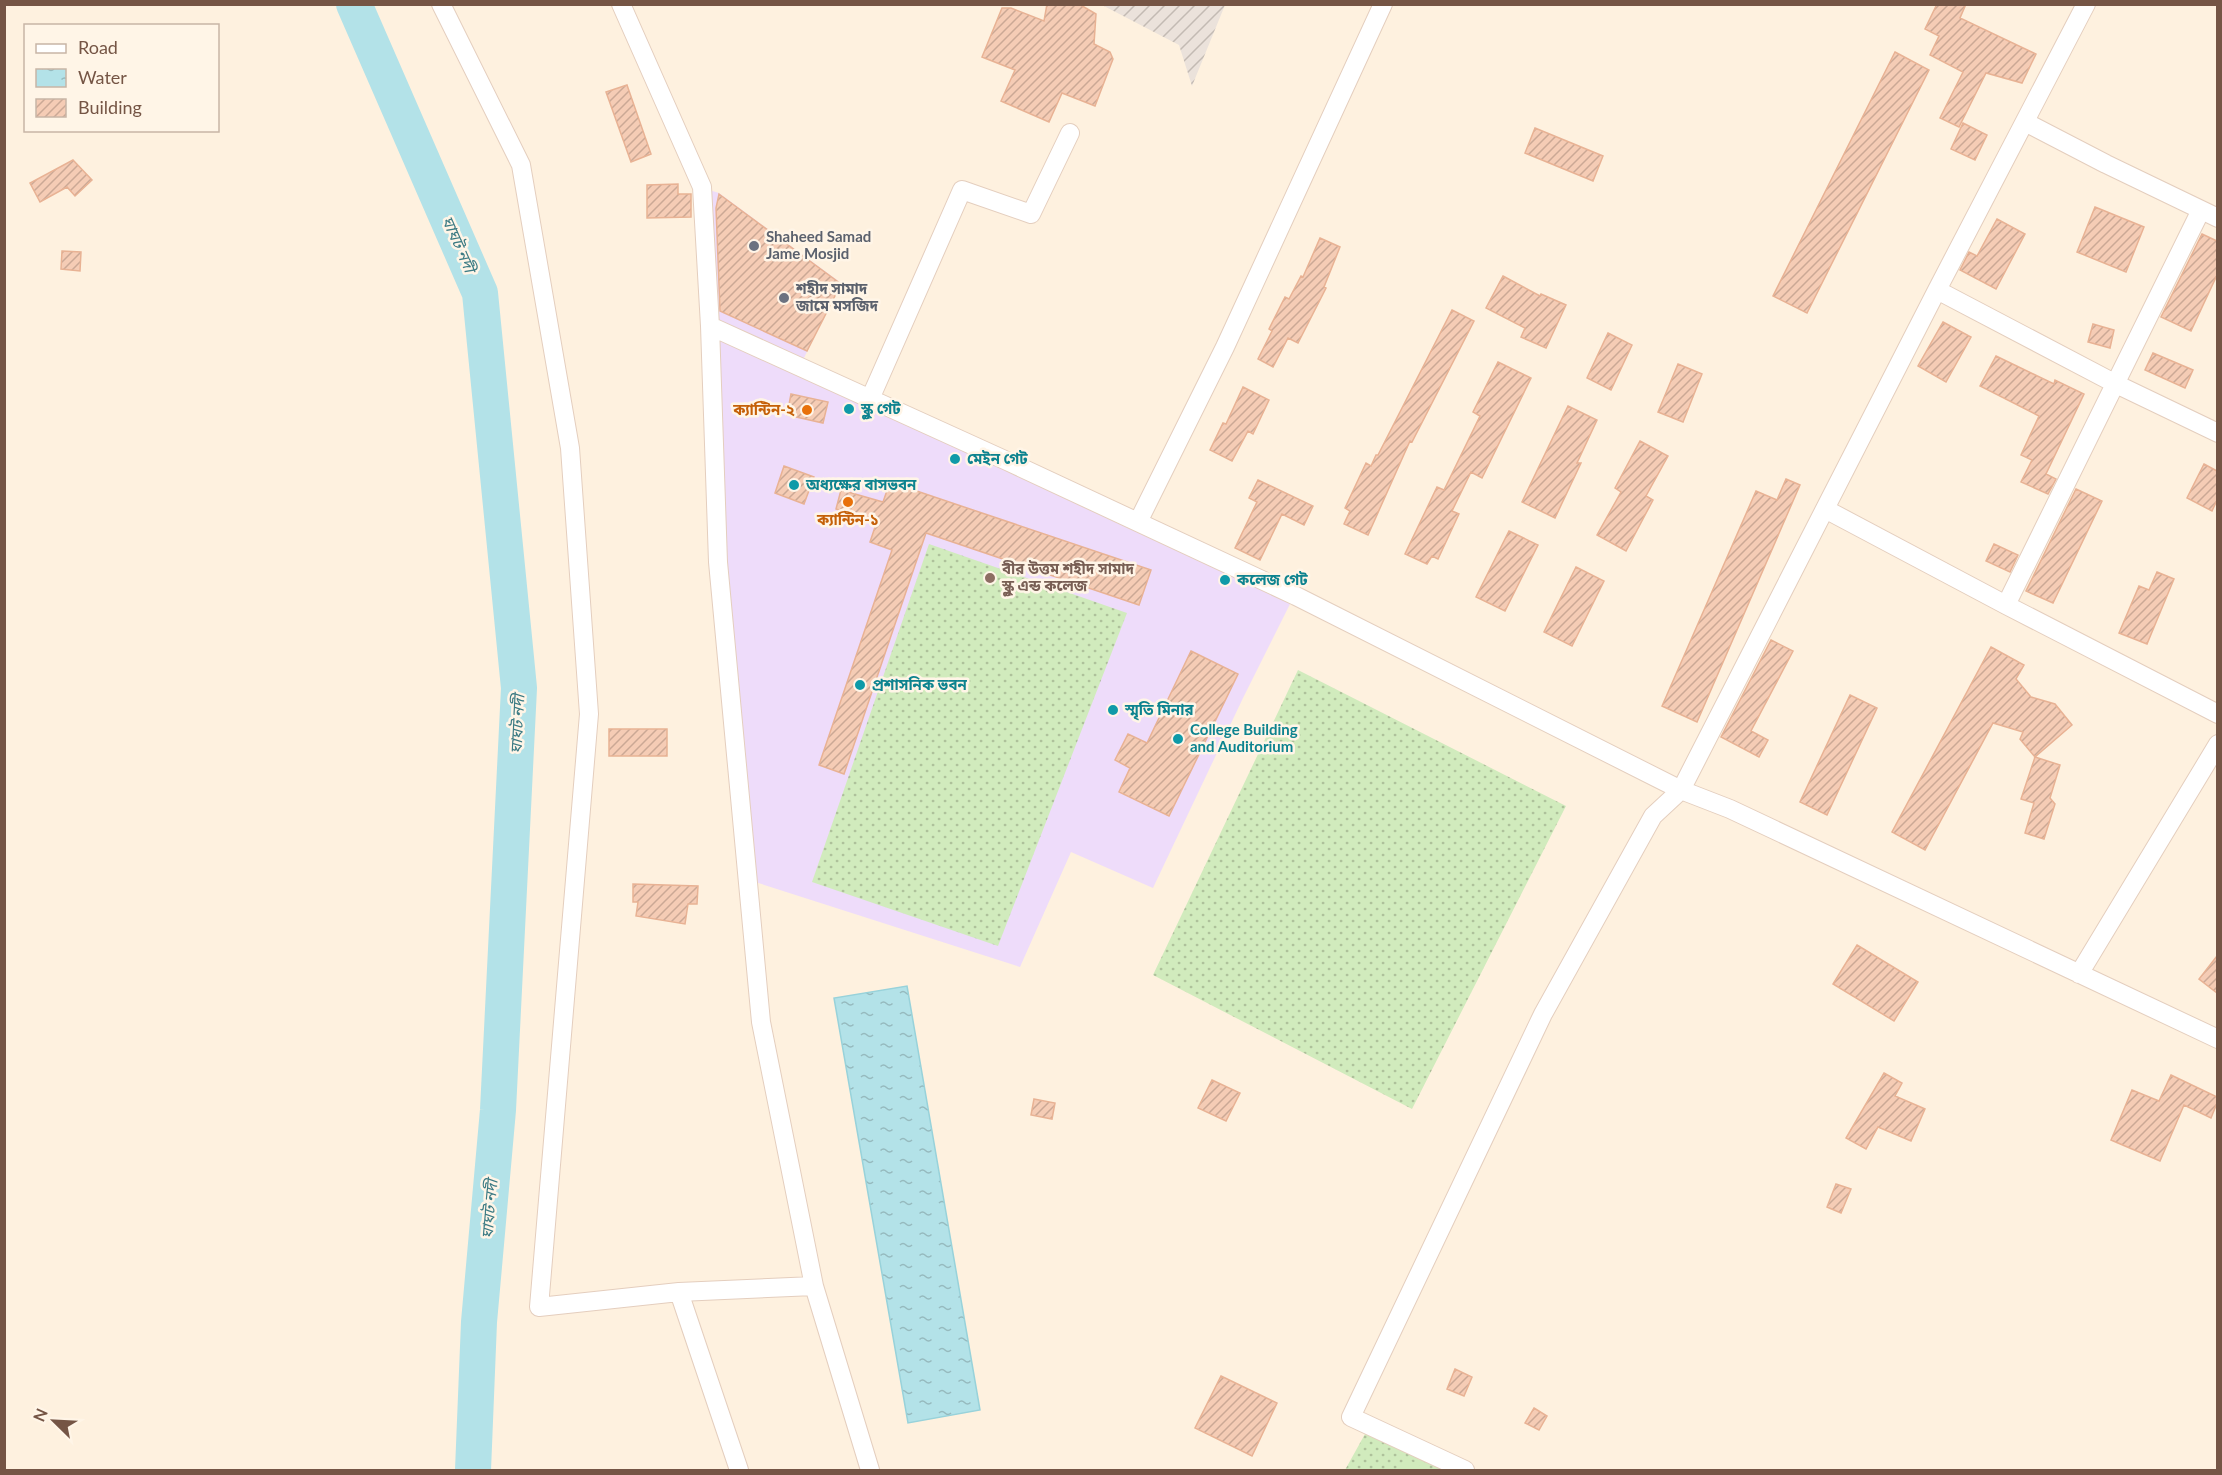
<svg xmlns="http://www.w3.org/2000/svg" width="2222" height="1475" font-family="Lato,'Noto Sans Bengali',sans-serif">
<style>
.industrial{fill:url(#industrial-furrows)}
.education{fill:#eedcfa}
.grass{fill:url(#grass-dots)}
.garden{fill:#d1ebbd}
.water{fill:url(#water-ripples);stroke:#98d2da;stroke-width:1.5}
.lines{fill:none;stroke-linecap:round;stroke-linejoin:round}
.river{stroke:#b3e2e8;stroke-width:36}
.building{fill:url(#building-hatch);stroke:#e8b294;stroke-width:1.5}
.minor-casing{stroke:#e4cebe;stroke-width:20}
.minor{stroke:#fff;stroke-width:18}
.worship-dot{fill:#6b7280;stroke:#fff5e7;stroke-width:2}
.culture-dot{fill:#0f9aa8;stroke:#fff5e7;stroke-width:2}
.food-dot{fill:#e8710a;stroke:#fff5e7;stroke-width:2}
.education-dot{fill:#8d6e63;stroke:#fff5e7;stroke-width:2}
.labels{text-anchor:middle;stroke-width:5;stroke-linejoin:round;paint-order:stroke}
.worship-label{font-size:15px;font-weight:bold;fill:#5b616d;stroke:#fff5e7;text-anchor:start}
.culture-label{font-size:15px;font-weight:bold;fill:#0d838f;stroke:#fff5e7;text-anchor:start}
.food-label{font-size:15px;font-weight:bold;fill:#c56008;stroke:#fff5e7;text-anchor:end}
.education-label{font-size:15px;font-weight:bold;fill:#785e54;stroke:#fff5e7;text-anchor:start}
.water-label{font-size:16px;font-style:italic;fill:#3b7a83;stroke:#fff5e7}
</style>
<defs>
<pattern id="industrial-furrows" width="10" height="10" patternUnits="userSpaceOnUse" patternTransform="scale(1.5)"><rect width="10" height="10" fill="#ebe2db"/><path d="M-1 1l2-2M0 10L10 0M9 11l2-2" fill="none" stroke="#c3bab3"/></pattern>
<pattern id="grass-dots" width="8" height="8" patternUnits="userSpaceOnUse" patternTransform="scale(1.5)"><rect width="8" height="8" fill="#d1ebbd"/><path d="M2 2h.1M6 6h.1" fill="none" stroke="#aec19b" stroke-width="1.8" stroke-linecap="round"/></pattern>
<pattern id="water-ripples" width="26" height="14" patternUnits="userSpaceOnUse" patternTransform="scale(1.5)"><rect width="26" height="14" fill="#b3e2e8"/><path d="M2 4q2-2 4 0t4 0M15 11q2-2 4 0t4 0" fill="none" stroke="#96babe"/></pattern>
<pattern id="building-hatch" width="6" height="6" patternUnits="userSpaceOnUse" patternTransform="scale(1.5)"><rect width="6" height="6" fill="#f5ccb5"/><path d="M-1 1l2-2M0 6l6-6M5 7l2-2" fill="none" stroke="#cba895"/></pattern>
</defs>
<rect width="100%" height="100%" fill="#fef1df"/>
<!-- industrial -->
<path class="industrial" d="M 1102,5 L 1225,5 L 1192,86 L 1179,45 Z"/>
<!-- education -->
<path class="education" d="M 703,188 L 719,193 L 841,283 L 800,366 L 1295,594 L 1243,698 L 1153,888 L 1071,852 L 1020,967 L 749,880 L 719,561 Z"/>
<!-- grass -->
<path class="grass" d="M 929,544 L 1127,613 L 998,946 L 812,882 Z
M 1298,670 L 1566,806 L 1412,1109 L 1153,975 Z
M 1365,1434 L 1445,1470 L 1345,1470 Z"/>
<!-- garden -->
<path class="garden" d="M 1405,1458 L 1429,1470 L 1398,1470 Z"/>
<!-- water -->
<path class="water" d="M 907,986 L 980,1410 L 908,1423 L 834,998 Z"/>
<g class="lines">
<!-- river -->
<path class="river" d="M 354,4 L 480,293 L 519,688 L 498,1110 L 479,1322 L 473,1470"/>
</g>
<!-- building -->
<path class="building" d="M 1047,4 L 1079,4 L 1096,14 L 1094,44 L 1110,52 L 1113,59 L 1095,106 L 1062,93 L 1049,122 L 1001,101 L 1015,70 L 982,57 L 1002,8 L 1011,8 L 1044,21 Z
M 1937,4 L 1966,4 L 1960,18 L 2036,54 L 2022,83 L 1986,73 L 1959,127 L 1940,118 L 1963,72 L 1930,55 L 1939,36 L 1925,29 Z
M 1895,52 L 1929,70 L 1807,313 L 1773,296 Z
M 627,85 L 651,154 L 631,162 L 606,92 Z
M 1963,123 L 1987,135 L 1975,160 L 1951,149 Z
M 1535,128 L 1603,156 L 1593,181 L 1525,153 Z
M 73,160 L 92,180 L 75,196 L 67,187 L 40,202 L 30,183 Z
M 678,184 L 678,194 L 691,194 L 691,217 L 647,218 L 647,185 Z
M 719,194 L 841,284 L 807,351 L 720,311 L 716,208 Z
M 2095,207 L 2144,227 L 2126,272 L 2077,252 Z
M 1997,219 L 2025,234 L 1996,289 L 1960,270 L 1969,252 L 1977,256 Z
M 2202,234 L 2217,241 L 2217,275 L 2191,331 L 2161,317 Z
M 1320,238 L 1340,247 L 1324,287 L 1326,288 L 1298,343 L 1288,338 L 1273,367 L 1258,359 L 1272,331 L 1269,329 L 1285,297 L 1289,299 L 1301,276 L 1303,277 Z
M 62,251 L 81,252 L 80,271 L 61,269 Z
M 1503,276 L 1540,296 L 1541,294 L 1566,305 L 1546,348 L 1521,337 L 1525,328 L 1486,308 Z
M 1452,310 L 1474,321 L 1412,442 L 1410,441 L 1368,535 L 1344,524 L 1350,511 L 1345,508 L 1366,463 L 1371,466 L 1376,455 L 1378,455 Z
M 1943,322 L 1971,337 L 1946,382 L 1918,366 Z
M 2093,324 L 2114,330 L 2110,348 L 2088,342 Z
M 1608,333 L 1632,345 L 1611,390 L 1587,378 Z
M 2153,353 L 2193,370 L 2185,388 L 2145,370 Z
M 1996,356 L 2054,384 L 2055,380 L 2084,394 L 2046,474 L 2056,479 L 2048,494 L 2021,482 L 2032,460 L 2021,455 L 2039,416 L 1980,386 Z
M 1498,362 L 1531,378 L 1482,478 L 1471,472 L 1452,511 L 1459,514 L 1438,559 L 1432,556 L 1427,564 L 1405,554 L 1437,487 L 1444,490 L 1480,416 L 1473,412 Z
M 1678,364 L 1702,374 L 1683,422 L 1658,412 Z
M 1243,387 L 1269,400 L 1253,434 L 1248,431 L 1232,461 L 1210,450 L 1223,423 L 1226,424 Z
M 791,394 L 828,402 L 823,423 L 787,415 Z
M 1568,406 L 1597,420 L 1577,463 L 1581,463 L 1555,518 L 1522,502 Z
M 1640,441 L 1668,456 L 1646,496 L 1653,500 L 1626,551 L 1597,535 L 1621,492 L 1615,488 Z
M 2204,464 L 2217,471 L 2217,500 L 2212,511 L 2187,498 Z
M 784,466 L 814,477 L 804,504 L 775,493 Z
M 1786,479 L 1800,485 L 1697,722 L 1662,706 L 1756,491 L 1777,500 Z
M 1258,480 L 1313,506 L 1304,525 L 1282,514 L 1260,560 L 1235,548 L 1257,502 L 1249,498 Z
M 890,482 L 1151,570 L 1139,605 L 926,533 L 844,774 L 819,765 L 892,550 L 870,542 L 877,521 L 836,509 L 841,490 L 883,502 Z
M 2076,489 L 2102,501 L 2053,603 L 2026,591 Z
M 1509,531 L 1538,545 L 1505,611 L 1476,597 Z
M 1994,544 L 2018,555 L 2010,572 L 1986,561 Z
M 1576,567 L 1604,581 L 1572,646 L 1544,632 Z
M 2157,572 L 2174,579 L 2147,644 L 2119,633 L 2139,586 L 2149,590 Z
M 1771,640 L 1793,651 L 1751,731 L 1768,740 L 1759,757 L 1721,737 Z
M 1991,647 L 2024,665 L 2016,679 L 2031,697 L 2055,704 L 2072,725 L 2035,757 L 2060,765 L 2050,798 L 2055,804 L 2044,839 L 2025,833 L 2034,803 L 2021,799 L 2035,757 L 2020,739 L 2023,732 L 1993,723 L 1925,850 L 1892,832 Z
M 1191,651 L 1238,674 L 1169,816 L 1119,792 L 1130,768 L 1115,760 L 1128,734 L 1147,743 Z
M 1850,695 L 1877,708 L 1827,815 L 1800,802 Z
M 609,729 L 667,729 L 667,756 L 609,756 Z
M 633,884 L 698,886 L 697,904 L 688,904 L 685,924 L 636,916 L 638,902 L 633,902 Z
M 1857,945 L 1918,982 L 1894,1021 L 1833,984 Z
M 2217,956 L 2217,993 L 2199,979 Z
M 1884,1073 L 1902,1083 L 1895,1096 L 1925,1109 L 1911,1141 L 1878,1127 L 1866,1149 L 1846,1138 Z
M 2171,1075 L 2217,1097 L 2217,1103 L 2211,1118 L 2184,1105 L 2160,1161 L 2111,1140 L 2132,1090 L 2159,1101 Z
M 1212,1080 L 1240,1093 L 1226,1121 L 1198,1108 Z
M 1034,1099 L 1055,1103 L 1052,1119 L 1031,1115 Z
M 1836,1184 L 1851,1189 L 1841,1213 L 1827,1207 Z
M 1455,1369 L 1472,1377 L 1464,1396 L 1447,1389 Z
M 1221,1376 L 1277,1403 L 1252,1456 L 1195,1428 Z
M 1534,1408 L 1547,1416 L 1539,1430 L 1525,1423 Z"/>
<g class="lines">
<defs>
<path id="minor" d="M 441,4 L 521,165 L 570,448 L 589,714 L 539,1307 L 679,1292 L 739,1470
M 621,4 L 702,187 L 710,326 L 718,562 L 761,1022 L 814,1286 L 870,1470
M 2025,122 L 2106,164 L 2218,218
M 1937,290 L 2116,384 L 2218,433
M 710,326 L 1007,461 L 1296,596 L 1681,790 L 1730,809 L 2218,1039
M 870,399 L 962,190 L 1031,214 L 1070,133
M 1825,509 L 2006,605 L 2218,714
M 1138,522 L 1225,347 L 1383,4
M 2006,605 L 2201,210
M 2079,974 L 2218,744
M 679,1292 L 814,1286
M 1465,1470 L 1351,1417 L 1543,1014 L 1653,816 L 1681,790 L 1937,290 L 2086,4"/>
</defs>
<!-- minor casing -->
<use href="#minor" class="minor-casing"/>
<!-- minor -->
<use href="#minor" class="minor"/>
</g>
<!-- markers -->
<g class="worship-dot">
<circle cx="754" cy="246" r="6"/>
<circle cx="784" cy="298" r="6"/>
</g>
<g class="culture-dot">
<circle cx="849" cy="409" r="6"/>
<circle cx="955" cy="459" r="6"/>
<circle cx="794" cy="485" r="6"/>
<circle cx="1225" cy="580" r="6"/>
<circle cx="860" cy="685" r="6"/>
<circle cx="1113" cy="710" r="6"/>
<circle cx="1178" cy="739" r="6"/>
</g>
<g class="food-dot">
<circle cx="807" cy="410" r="6"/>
<circle cx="848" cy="502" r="6"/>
</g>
<circle class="education-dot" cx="990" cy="578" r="6"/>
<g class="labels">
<!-- worship labels -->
<g class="worship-label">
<text x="766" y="242">Shaheed Samad<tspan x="766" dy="17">Jame Mosjid</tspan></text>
<text x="796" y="294">শহীদ সামাদ<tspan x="796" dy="17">জামে মসজিদ</tspan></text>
</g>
<!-- culture labels -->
<g class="culture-label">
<text x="861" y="414">স্কুল গেট</text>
<text x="967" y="464">মেইন গেট</text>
<text x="806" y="490">অধ্যক্ষের বাসভবন</text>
<text x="1237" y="585">কলেজ গেট</text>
<text x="872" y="690">প্রশাসনিক ভবন</text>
<text x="1125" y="715">স্মৃতি মিনার</text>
<text x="1190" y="735">College Building<tspan x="1190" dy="17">and Auditorium</tspan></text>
</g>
<!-- food labels -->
<g class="food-label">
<text x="795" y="415">ক্যান্টিন-২</text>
<text x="848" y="525" text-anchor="middle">ক্যান্টিন-১</text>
</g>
<!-- education labels -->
<g class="education-label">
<text x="1002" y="574">বীর উত্তম শহীদ সামাদ<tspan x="1002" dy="17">স্কুল এন্ড কলেজ</tspan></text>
</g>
<!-- water labels -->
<g class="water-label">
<text transform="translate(459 244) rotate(66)" y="6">ঘাঘট নদী</text>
<text transform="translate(517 724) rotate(-87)" y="6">ঘাঘট নদী</text>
<text transform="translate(489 1209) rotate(-85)" y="6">ঘাঘট নদী</text>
</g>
</g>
<!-- border -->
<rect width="2222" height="1475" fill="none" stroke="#755545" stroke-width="12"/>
<!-- legend -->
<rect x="24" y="24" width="195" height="108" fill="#fff5e7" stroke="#c8b5a6" stroke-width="1.5"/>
<rect x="36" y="44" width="30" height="9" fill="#ffffff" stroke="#c8b5a6" stroke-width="1.5"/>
<text x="78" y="54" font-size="18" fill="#755545">Road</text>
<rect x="36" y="69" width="30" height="18" fill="url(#water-ripples)" stroke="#c8b5a6" stroke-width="1.5"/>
<text x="78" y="84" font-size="18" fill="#755545">Water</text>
<rect x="36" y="99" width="30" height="18" fill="url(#building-hatch)" stroke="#c8b5a6" stroke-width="1.5"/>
<text x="78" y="114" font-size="18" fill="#755545">Building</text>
<!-- north arrow -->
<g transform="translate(54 1421) rotate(294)" stroke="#fff5e7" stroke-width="4.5" paint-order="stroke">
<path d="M0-4.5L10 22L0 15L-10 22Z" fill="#755545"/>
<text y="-9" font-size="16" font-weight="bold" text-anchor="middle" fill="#755545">N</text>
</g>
</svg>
